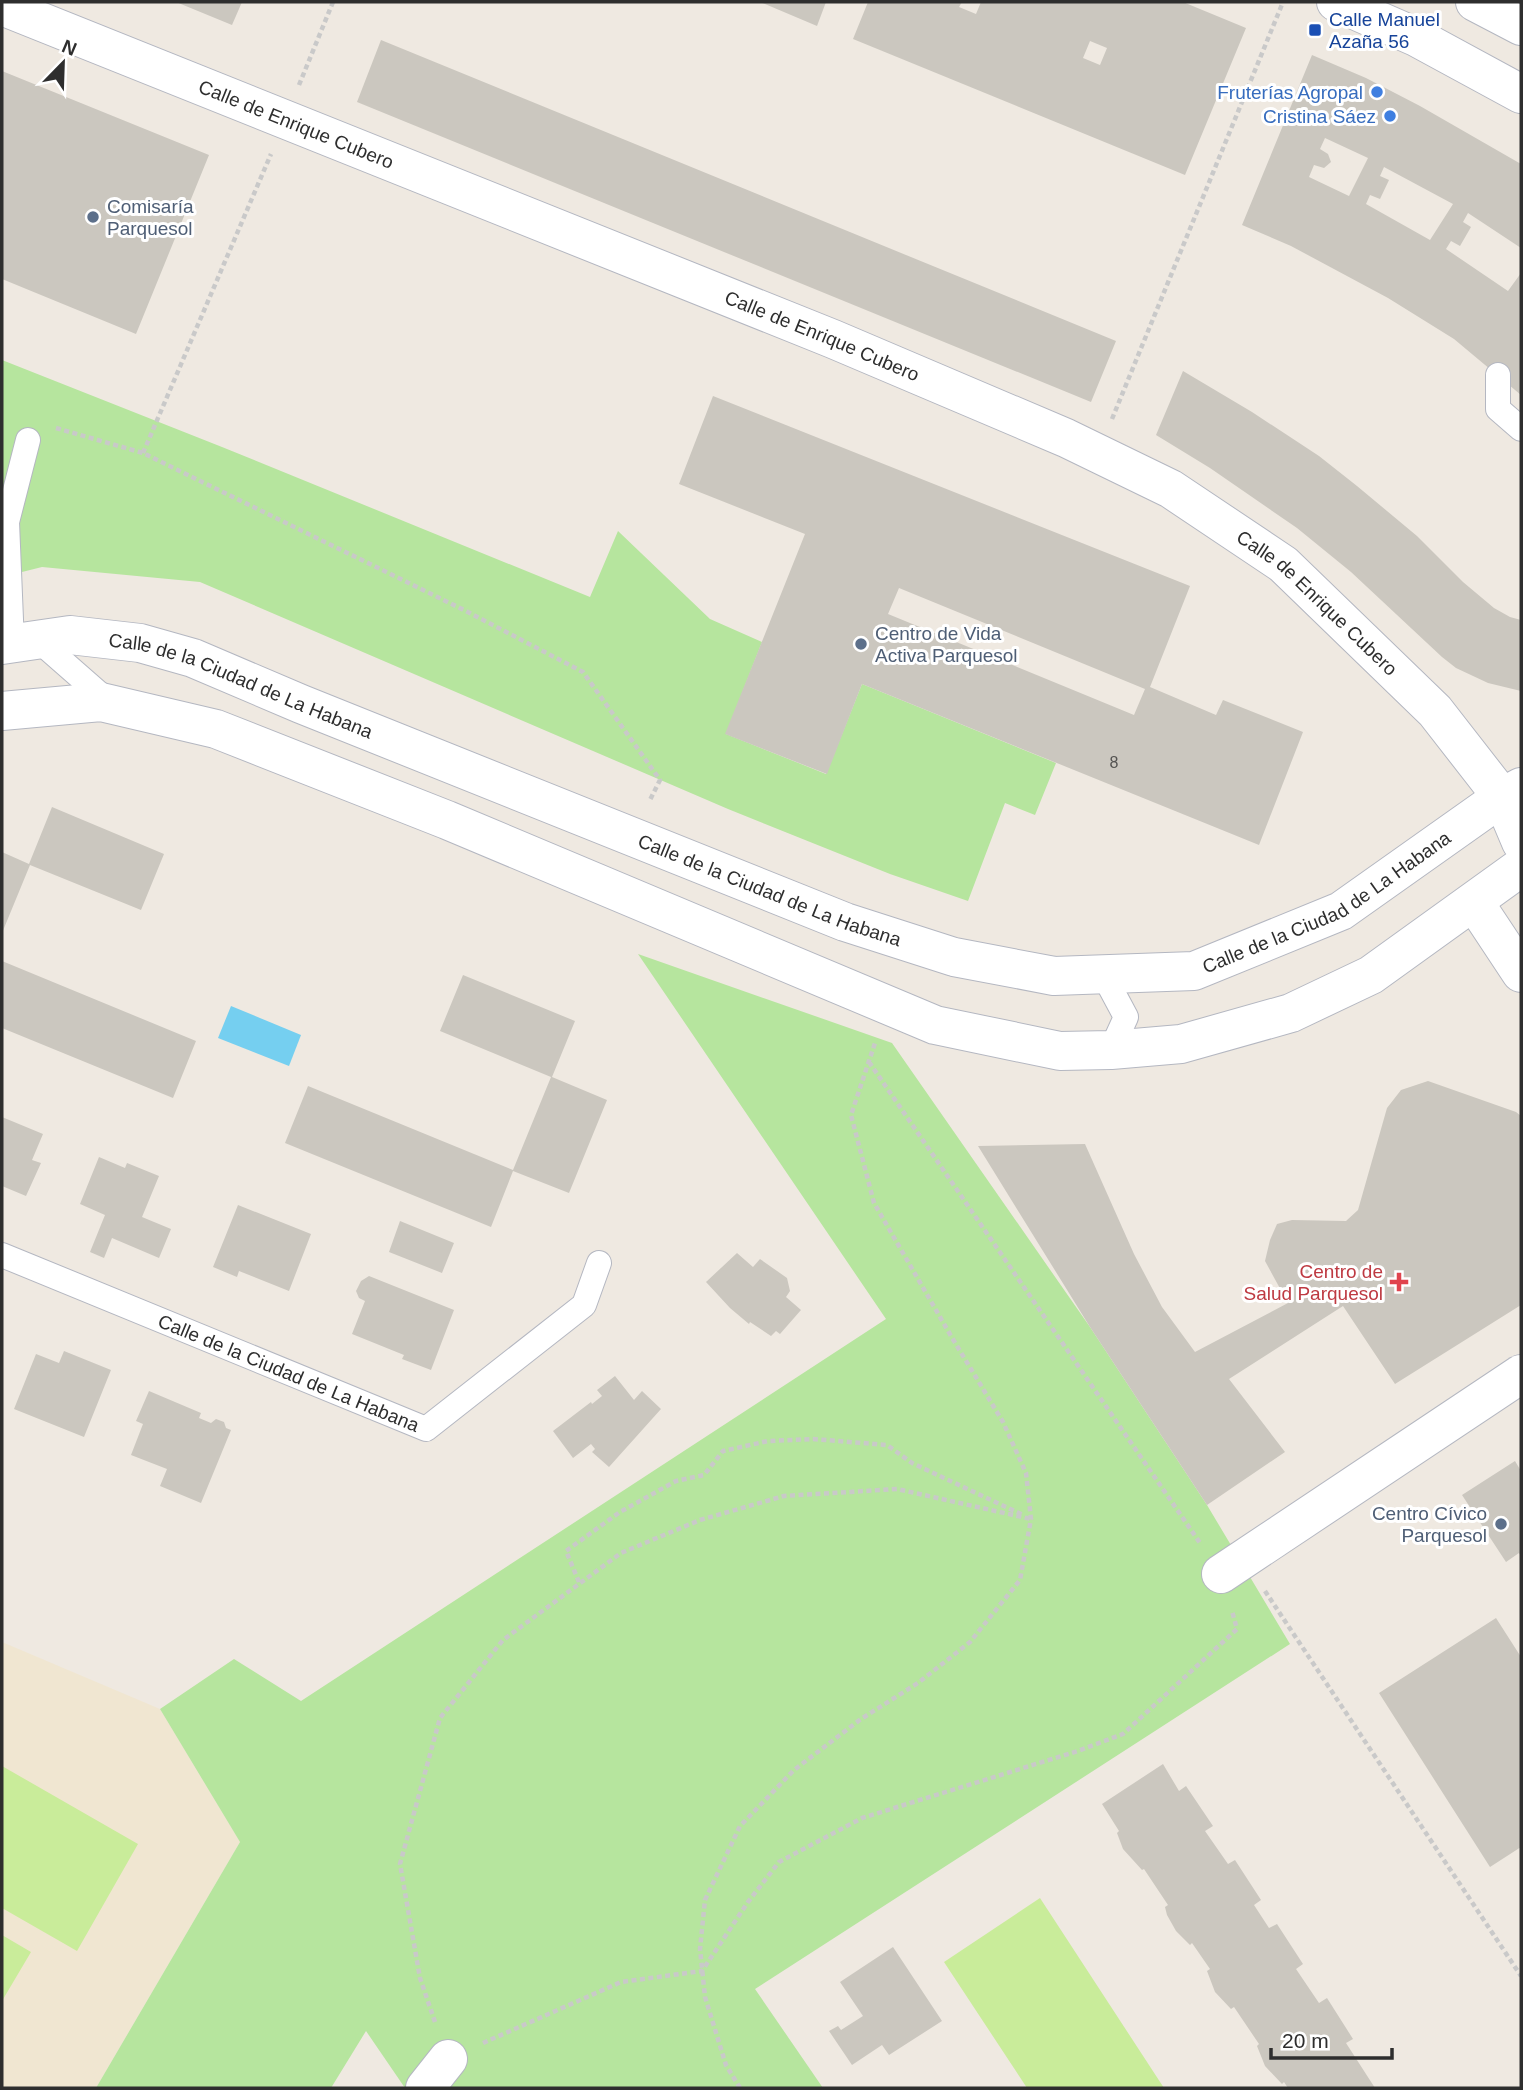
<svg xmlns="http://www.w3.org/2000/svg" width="1523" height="2090" font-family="Arial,sans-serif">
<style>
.education{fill:#f0e6d1}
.green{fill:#b6e59e}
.pitch{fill:#c9ec9a}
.water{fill:#75cff0}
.building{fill:#cbc7bf;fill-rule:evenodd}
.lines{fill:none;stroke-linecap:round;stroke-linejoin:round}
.lane-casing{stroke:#b4b7c1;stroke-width:26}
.street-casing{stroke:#b4b7c1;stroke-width:40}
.secondary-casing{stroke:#b4b7c1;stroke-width:40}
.path{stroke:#c9c9c9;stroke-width:4.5;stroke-dasharray:5 3.5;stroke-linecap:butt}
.lane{stroke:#fff;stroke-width:24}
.street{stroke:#fff;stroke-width:38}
.secondary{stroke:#fff;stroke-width:38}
.transit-dot{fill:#1a4fb4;stroke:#fff;stroke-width:2.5}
.shop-dot{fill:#3f7fe0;stroke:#fff;stroke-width:2.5}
.service-dot{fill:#5c6f8a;stroke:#fff;stroke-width:2.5}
.health-dot{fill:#e0444e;stroke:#fff;stroke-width:2.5}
.labels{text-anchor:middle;stroke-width:6;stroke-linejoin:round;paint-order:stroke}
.number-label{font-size:16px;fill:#555452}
.transit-label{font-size:19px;fill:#164399;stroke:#fff;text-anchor:start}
.shop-label{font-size:19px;fill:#366cbe;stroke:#fff;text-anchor:end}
.street-label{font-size:19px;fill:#2e2e2e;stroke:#fff}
.service-label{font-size:19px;fill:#4e5e75;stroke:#fff;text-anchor:start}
.health-label{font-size:19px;fill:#be3a42;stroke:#fff;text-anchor:end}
</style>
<rect width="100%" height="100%" fill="#efe9e1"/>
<!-- education -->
<path class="education" d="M 2,1642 L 160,1709 L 240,1842 L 96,2088 L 2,2088 Z"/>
<!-- green -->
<path class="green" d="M 2,360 L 222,447 L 590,597 L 618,531 L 710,619 L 762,642 L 726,734 L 826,774 L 862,684 L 1056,763 L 1035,815 L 1005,803 L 968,901 L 890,874 L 728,809 L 200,582 L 42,567 L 2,577 Z
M 638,954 L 892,1043 L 1090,1327 L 1207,1505 L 1290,1644 L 755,1989 L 823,2088 L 405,2088 L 366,2031 L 331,2088 L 96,2088 L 240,1842 L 160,1709 L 234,1659 L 301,1701 L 886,1319 Z"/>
<!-- pitch -->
<path class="pitch" d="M 2,1766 L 138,1844 L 77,1951 L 2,1908 Z
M 1040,1898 L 1164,2088 L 1027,2088 L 944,1962 Z
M 2,1935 L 31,1952 L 2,2001 Z"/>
<!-- water -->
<path class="water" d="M 231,1006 L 301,1035 L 289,1066 L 218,1038 Z"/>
<!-- building -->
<path class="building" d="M 176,2 L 242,2 L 232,25 Z
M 760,2 L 826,2 L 817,26 Z
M 868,2 L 962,2 L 959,7 L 976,14 L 981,2 L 1183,2 L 1246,28 L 1185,175 L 853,39 ZM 1090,41 L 1107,48 L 1100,65 L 1083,58 Z
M 381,40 L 1116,341 L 1091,402 L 357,102 Z
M 1312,55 L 1366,78 L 1420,106 L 1521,164 L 1521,248 L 1468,213 L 1463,222 L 1471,227 L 1460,246 L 1451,241 L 1446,249 L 1508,291 L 1521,273 L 1521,395 L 1454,339 L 1388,298 L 1291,246 L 1242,225 ZM 1325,138 L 1368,158 L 1349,196 L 1309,177 L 1314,165 L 1324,168 L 1331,162 L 1328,154 L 1320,149 ZM 1384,167 L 1453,204 L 1430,240 L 1366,204 L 1370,195 L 1380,199 L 1389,180 L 1380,176 Z
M 2,71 L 209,155 L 136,334 L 2,279 Z
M 1183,371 L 1252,412 L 1319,456 L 1357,486 L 1417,536 L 1463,582 L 1494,608 L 1510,617 L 1521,620 L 1521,691 L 1488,683 L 1456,668 L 1442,657 L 1351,572 L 1297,528 L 1210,468 L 1156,435 Z
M 713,396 L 1190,586 L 1150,687 L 1216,715 L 1223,700 L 1303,732 L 1259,845 L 862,684 L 827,774 L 725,734 L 805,534 L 679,484 ZM 899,588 L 1145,689 L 1134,715 L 888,614 Z
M 52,807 L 164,854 L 141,910 L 30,865 L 2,933 L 2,852 L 29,864 Z
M 2,961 L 196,1041 L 173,1098 L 2,1028 Z
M 463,975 L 575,1021 L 552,1077 L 607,1100 L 569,1193 L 513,1171 L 491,1227 L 285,1143 L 308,1086 L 513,1170 L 551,1077 L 440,1031 Z
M 1428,1081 L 1516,1112 L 1521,1116 L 1521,1305 L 1395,1384 L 1343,1306 L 1229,1379 L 1285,1452 L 1207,1505 L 1090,1327 L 978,1146 L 1085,1144 L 1134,1254 L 1162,1307 L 1195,1352 L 1288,1303 L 1265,1261 L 1270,1240 L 1277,1224 L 1292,1220 L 1346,1221 L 1358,1210 L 1387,1108 L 1401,1090 Z
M 2,1117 L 43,1134 L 32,1160 L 41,1163 L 26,1196 L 2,1186 Z
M 99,1157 L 125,1168 L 127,1163 L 159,1176 L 142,1217 L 171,1229 L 159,1258 L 112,1238 L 104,1258 L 90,1252 L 105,1215 L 80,1204 Z
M 238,1205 L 311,1234 L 289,1291 L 239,1271 L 237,1277 L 213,1267 Z
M 400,1221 L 454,1243 L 442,1273 L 389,1252 Z
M 737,1253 L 753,1267 L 760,1259 L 787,1278 L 790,1291 L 786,1297 L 801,1310 L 780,1334 L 776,1331 L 771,1336 L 750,1322 L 749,1324 L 730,1308 L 706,1282 Z
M 369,1276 L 454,1310 L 431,1370 L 402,1359 L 404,1355 L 352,1334 L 365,1301 L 359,1298 L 356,1291 L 361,1281 Z
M 64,1351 L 111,1370 L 84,1437 L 14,1409 L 36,1354 L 59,1363 Z
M 615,1376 L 634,1400 L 642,1391 L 661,1409 L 609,1467 L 592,1452 L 595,1449 L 591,1444 L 573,1458 L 553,1431 L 591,1402 L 592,1404 L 602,1396 L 597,1390 Z
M 149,1391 L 201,1413 L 199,1418 L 211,1423 L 216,1419 L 224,1422 L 226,1428 L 231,1430 L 201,1503 L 160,1486 L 167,1469 L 131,1455 L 143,1424 L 136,1421 Z
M 1515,1461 L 1521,1471 L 1521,1556 L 1519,1553 L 1506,1562 L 1462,1495 Z
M 1496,1618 L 1521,1657 L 1521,1847 L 1490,1867 L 1379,1693 Z
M 1163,1764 L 1179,1791 L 1186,1786 L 1213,1826 L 1205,1831 L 1228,1864 L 1235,1860 L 1261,1900 L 1254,1905 L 1269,1928 L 1277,1924 L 1303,1964 L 1296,1969 L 1319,2003 L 1327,1998 L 1353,2039 L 1346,2043 L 1375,2088 L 1288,2088 L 1284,2082 L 1282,2084 L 1265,2066 L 1257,2046 L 1259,2044 L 1234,2007 L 1231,2009 L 1215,1992 L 1207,1971 L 1210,1969 L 1192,1943 L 1190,1945 L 1176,1931 L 1167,1915 L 1165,1907 L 1168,1905 L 1144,1869 L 1142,1870 L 1123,1849 L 1117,1833 L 1119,1831 L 1102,1804 Z
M 893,1947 L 942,2021 L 889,2055 L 882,2045 L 852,2065 L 829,2031 L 838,2026 L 841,2030 L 863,2016 L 840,1982 Z"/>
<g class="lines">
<defs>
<g id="lane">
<path d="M 1498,375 L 1498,409 L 1521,429"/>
<path d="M 38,640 L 111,704"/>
<path d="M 12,644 L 7,522 L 28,440"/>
<path d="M 1103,974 L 1126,1017 L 1111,1050"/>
<path id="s1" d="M 2,1255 L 426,1429 L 584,1305 L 599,1263"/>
</g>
<g id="street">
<path id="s2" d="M 2,6 L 833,339 L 1066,438 L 1171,489 L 1283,564 L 1435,711 L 1502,797 L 1521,842"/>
<path d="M 1474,902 L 1521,973"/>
<path d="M 1221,1574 L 1521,1374"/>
<path d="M 425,2088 L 448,2059"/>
</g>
<g id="secondary">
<path d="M 1336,2 L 1416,37 L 1521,94"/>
<path d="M 1475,2 L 1521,26"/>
<path id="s3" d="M 2,645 L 70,635 L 140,643 L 193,658 L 301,704 L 845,922 L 954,957 L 1054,976 L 1194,971 L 1341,911 L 1502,797 L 1521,787"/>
<path d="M 2,711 L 101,702 L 216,729 L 447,820 L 935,1025 L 1060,1051 L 1111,1050 L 1181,1044 L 1291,1013 L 1371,975 L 1521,867"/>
</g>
</defs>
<!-- lane casing -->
<use href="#lane" class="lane-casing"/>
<!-- street casing -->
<use href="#street" class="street-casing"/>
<!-- secondary casing -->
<use href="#secondary" class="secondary-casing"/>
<!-- path -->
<path class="path" d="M 299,85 L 333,2
M 1112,419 L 1283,2
M 56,428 L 143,453 L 464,610 L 583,672 L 660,780 L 650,800
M 143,453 L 271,154
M 869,1062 L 1200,1543
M 579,1582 L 566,1551 L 620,1512 L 676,1481 L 704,1475 L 723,1451 L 768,1441 L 813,1439 L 887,1445 L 912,1463 L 1023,1515
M 1265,1591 L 1521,1976
M 435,2022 L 420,1978 L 400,1864 L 440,1718 L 503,1640 L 621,1553 L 700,1520 L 784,1496 L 897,1489 L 1031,1519
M 483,2043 L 621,1982 L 702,1971 L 748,1902 L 779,1862 L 862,1818 L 1078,1751 L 1123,1734 L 1237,1629 L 1232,1611
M 740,2088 L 726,2065 L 705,1997 L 700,1949 L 705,1900 L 740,1826 L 794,1770 L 861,1719 L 918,1683 L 970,1642 L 1020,1580 L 1031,1519 L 1026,1473 L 1003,1422 L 951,1336 L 874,1203 L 851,1115 L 875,1043"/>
<!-- lane -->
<use href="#lane" class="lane"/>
<!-- street -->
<use href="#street" class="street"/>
<!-- secondary -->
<use href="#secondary" class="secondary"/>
</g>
<!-- markers -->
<rect class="transit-dot" x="1308" y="23" width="14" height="14" rx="3.5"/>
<g class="shop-dot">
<circle cx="1377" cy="92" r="7"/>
<circle cx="1390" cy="116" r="7"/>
</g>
<g class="service-dot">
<circle cx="93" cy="217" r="7"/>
<circle cx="861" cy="644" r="7"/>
<circle cx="1501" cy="1524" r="7"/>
</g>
<path class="health-dot" d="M1395.5 1271.5h7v7h7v7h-7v7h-7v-7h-7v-7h7z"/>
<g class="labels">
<!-- number labels -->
<g class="number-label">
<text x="1114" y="768">8</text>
</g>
<!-- transit labels -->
<g class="transit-label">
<text x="1329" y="26">Calle Manuel<tspan x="1329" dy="22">Azaña 56</tspan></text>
</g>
<!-- shop labels -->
<g class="shop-label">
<text x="1363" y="99">Fruterías Agropal</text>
<text x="1376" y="123">Cristina Sáez</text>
</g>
<!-- street labels -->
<g class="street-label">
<text dy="7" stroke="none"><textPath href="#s2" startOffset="317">Calle de Enrique Cubero</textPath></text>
<text dy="7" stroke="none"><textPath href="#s2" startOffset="884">Calle de Enrique Cubero</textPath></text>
<text dy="7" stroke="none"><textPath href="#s2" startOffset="1451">Calle de Enrique Cubero</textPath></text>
<text dy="7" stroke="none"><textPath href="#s3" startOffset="248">Calle de la Ciudad de La Habana</textPath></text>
<text dy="7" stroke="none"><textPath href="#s3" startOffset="816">Calle de la Ciudad de La Habana</textPath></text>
<text dy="7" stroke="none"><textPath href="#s3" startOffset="1404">Calle de la Ciudad de La Habana</textPath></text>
<text dy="7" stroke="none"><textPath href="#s1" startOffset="310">Calle de la Ciudad de La Habana</textPath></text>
</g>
<!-- service labels -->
<g class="service-label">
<text x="107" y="213">Comisaría<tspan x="107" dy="22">Parquesol</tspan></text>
<text x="875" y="640">Centro de Vida<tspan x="875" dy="22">Activa Parquesol</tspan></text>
<text x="1487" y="1520" text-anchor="end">Centro Cívico<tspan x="1487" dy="22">Parquesol</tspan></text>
</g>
<!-- health labels -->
<g class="health-label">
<text x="1383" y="1278">Centro de<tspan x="1383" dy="22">Salud Parquesol</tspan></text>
</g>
</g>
<!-- border -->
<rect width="1523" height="2090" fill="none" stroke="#2e2e2e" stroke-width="7"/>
<!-- north arrow -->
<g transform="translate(63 63) rotate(23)" stroke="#ffffff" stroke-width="5" paint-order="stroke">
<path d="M0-5L12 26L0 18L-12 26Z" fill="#2e2e2e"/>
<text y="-10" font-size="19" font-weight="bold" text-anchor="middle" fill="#2e2e2e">N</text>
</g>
<!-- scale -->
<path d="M1271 2048v10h121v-10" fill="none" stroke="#2e2e2e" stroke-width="3.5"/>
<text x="1282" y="2048" font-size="21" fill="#2e2e2e" stroke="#ffffff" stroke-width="5" paint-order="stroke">20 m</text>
</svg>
